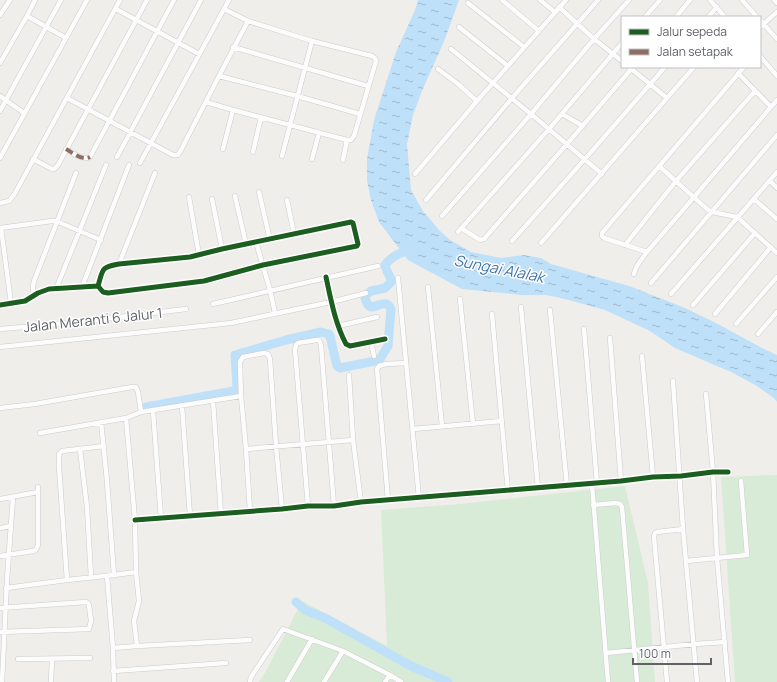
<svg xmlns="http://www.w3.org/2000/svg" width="777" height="682" font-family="Manrope,sans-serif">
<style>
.green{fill:#d8ebd6}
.water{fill:url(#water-ripples)}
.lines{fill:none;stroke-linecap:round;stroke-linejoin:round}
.river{stroke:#bfe0f9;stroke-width:9}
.street-casing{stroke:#cbcccc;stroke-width:5.5}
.street{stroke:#fdfcfc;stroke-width:4.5}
.quiet{stroke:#8d6e63;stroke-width:4;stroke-dasharray:8 4;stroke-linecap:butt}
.cycleway-casing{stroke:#fff;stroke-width:8}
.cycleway{stroke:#1b5e20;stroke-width:5}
.labels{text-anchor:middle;stroke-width:3;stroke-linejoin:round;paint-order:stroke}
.street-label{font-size:14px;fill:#5f6368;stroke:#fff}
.water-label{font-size:15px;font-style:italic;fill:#4174aa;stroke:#fff}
</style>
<defs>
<pattern id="water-ripples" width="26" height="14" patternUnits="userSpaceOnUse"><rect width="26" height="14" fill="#bfe0f9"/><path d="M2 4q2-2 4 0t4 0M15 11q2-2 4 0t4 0" fill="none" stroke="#9eb9cd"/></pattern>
</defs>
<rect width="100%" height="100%" fill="#efeeea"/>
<!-- green -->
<path class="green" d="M 777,475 L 777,682 L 735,682 L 721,477 Z
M 625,486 L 648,583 L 655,682 L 259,682 L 265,673 L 302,601 L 387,646 L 381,510 L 460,504 Z"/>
<!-- water -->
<path class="water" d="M 418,0 L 459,0 L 445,39 L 422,91 L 413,115 L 407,144 L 411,190 L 423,211 L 439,230 L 450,240 L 471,252 L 501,258 L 524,255 L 541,258 L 551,264 L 629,286 L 685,308 L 714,322 L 764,349 L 777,355 L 777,402 L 774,398 L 757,386 L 731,372 L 675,348 L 650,331 L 605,310 L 565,299 L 546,295 L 522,295 L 462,289 L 408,260 L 379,222 L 371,200 L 367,181 L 367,159 L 374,120 L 396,52 L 415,10 Z"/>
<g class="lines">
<!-- river -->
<path class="river" d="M 146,407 L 234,391 L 237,389 L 237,387 L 235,355 L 286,340 L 321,332 L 329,334 L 330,336 L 337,366 L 340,368 L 375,361 L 380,359 L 388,346 L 391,309 C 386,299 380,306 371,307 L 368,305 L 365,298 L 366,295 L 371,291 L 385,288 L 391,282 L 391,279 L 387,271 L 385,265 C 393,255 401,252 413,250
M 296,602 L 305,610 L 325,618 L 411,666 L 448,682"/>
<defs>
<path id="street" d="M 502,0 L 539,31
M 540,0 L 555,12
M 710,0 L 725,17
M 742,0 L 757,17
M 774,0 L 777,3
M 468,3 L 524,47
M 559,7 L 594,39 L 622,61
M 116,9 L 199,54
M 0,15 L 10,0
M 27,16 L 66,38
M 645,17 L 660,0
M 676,17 L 690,0
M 708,17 L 717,7
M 760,20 L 777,39
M 459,27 L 508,66
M 760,27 L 777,12
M 233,47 L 368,86
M 451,49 L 531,114 L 602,174
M 760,56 L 777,76
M 0,63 L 27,16 L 35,0
M 629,67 L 667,98
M 438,69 L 458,84 L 477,101
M 738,73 L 771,107
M 219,76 L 297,96 L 360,114
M 0,96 L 24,113
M 67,98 L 173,155 L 178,155 L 180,152 L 219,76 L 248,21
M 206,102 L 233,110 L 347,140 L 351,140 L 354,136 L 376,61 L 375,58 L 372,56 L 312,41 L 248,21 L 224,9
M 0,111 L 61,0
M 562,114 L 583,126
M 66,149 C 73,153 82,161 90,157 L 174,0
M 223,149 L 233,110
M 253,152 L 261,117
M 282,156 L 312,41
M 117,157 L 201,0
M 0,158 L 87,0
M 33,159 L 52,169 L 54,169 L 58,165 L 147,0
M 312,159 L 319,133
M 343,160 L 347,140
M 140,163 L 229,0
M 659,166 L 707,209 L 712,212 L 737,217 L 777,253
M 415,174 L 477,101 L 566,0
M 770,181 L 777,188
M 259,192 L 270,240
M 235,196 L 246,244
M 189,197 L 199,255
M 212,199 L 222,249
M 754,199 L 777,219
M 287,200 L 294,234
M 426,200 L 512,98 L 598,0
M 0,203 L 9,201 L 14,195 L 120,0
M 442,216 L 531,114 L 594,39 L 629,0
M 0,228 L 52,221 L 56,221 L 101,240
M 1,228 L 11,303
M 461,228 L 480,240 L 484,239 L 567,144 L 633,67
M 458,232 L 549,129 L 622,43
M 512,241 L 585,159 L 665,67
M 256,242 L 270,290 L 275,313
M 541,243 L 694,67
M 625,245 L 676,181 L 755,91
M 647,252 L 604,238 L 602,236 L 602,233 L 744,67
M 119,264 L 155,173
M 634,274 C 635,266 642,259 647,252 L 777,100
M 326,277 C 331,300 335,323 346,344 L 350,346 L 385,339
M 398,278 L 419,498
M 651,283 L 777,135
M 82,287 L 129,165
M 428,287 L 442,426
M 56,289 L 106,165
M 671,294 L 777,172
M 33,296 L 33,286 L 34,281 L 76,173
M 460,299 L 473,424
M 213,304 L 378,266
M 0,305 L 25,301 L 38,293 L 49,289 L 98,286 L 103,292 L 108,293 L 204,281 L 263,265 L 357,246 L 358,244 L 353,223 L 351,222 L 222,249 L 190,257 L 119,264 C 101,267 103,269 98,286
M 693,305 L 755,233
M 521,307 L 538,488
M 550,310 L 567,486
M 492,314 L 508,491
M 715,314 L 771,247
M 736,324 L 777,277
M 338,326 L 377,317
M 0,329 L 70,323 L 186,309
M 584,329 L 597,483
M 758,334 L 777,312
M 610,338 L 621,481
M 371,342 L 374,356
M 0,347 L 231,323 L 331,302 L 366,293
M 642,356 L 653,477
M 349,375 L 353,440 L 361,502
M 673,381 L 683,529 L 697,682
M 706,394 L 713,472 L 717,558 L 728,682
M 213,401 L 221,514
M 182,406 L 190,516
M 0,408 L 35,404 L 132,387 L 136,387 L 138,392 L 141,412 L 126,418
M 153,411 L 161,518
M 141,412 L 241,396
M 101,422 L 107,481 L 114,575
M 413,429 L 502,421
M 40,433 L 126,418 L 135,520 L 136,572 L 139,601 L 134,621 L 137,646
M 104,446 L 62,451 L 59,454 L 59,467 L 67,580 L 114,575 L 136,572
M 80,449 L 87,507 L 91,577
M 246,449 L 353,440
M 592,484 L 608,682
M 0,499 L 38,492
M 388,500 L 377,369 L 379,366 L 386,364 L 406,363
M 593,505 L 616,503 L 620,504 L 622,507 L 637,682
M 308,506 L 295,350 L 296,345 L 298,343 L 317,340 L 319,340 L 321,345 L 334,506
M 250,511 L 246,449 L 241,396 L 240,362 L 243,357 L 264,353 L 268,354 L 270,359 L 276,446 L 282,509
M 135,520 L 282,509 L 308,506 L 334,506 L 361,502 L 621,481 L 653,477 L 681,476 L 713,472 L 728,472
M 0,528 L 11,526
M 0,556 L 33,551 L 36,550 L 38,545 L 38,487
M 686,561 L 747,555 L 741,481
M 107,576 L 113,648 L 114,682
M 6,588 L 67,580
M 0,608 L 86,602 L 88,603 L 89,605 L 91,621 L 89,629 L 0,632
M 113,648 L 137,646 L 250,640
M 606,653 L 695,644 L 725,642
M 18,659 L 90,658
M 113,671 L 226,663
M 2,682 L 7,580 L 13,497
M 51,682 L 52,659
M 250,682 L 251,677 L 283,629 L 343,651 L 390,675 L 401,682
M 287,682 L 312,639
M 324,682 L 343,651
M 385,682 L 390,675
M 667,682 L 654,537 L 655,533 L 657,532 L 683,529"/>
</defs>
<!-- street casing -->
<use href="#street" class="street-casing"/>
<!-- street -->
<use href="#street" class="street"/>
<!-- quiet -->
<path class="quiet" d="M 66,149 C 73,153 82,161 90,157"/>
<defs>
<path id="cycleway" d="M 326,277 C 331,300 335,323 346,344 L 350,346 L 385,339
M 0,305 L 25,301 L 38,293 L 49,289 L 98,286 L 103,292 L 108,293 L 204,281 L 263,265 L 357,246 L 358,244 L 353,223 L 351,222 L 222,249 L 190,257 L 119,264 C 101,267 103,269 98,286
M 135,520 L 282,509 L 308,506 L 334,506 L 361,502 L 621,481 L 653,477 L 681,476 L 713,472 L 728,472"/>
</defs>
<!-- cycleway casing -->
<use href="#cycleway" class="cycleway-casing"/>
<!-- cycleway -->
<use href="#cycleway" class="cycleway"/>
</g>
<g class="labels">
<!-- street labels -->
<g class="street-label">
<text transform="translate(93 320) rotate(-6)" y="5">Jalan Meranti 6 Jalur 1</text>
</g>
<!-- water labels -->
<g class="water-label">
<text transform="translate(499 269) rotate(11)" y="5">Sungai Alalak</text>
</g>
</g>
<!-- legend -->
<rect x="621" y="16" width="140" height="52" fill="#ffffff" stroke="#bfc1c3"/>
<rect x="629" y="29" width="20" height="6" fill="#1b5e20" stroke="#bfc1c3"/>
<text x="657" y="36" font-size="12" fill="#5f6368">Jalur sepeda</text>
<rect x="629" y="49" width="20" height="6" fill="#8d6e63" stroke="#bfc1c3"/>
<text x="657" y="56" font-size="12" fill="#5f6368">Jalan setapak</text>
<!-- scale -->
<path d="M633 658v6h78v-6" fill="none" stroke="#5f6368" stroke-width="2"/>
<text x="639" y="658" font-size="12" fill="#5f6368" stroke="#ffffff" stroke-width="3" paint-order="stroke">100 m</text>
</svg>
